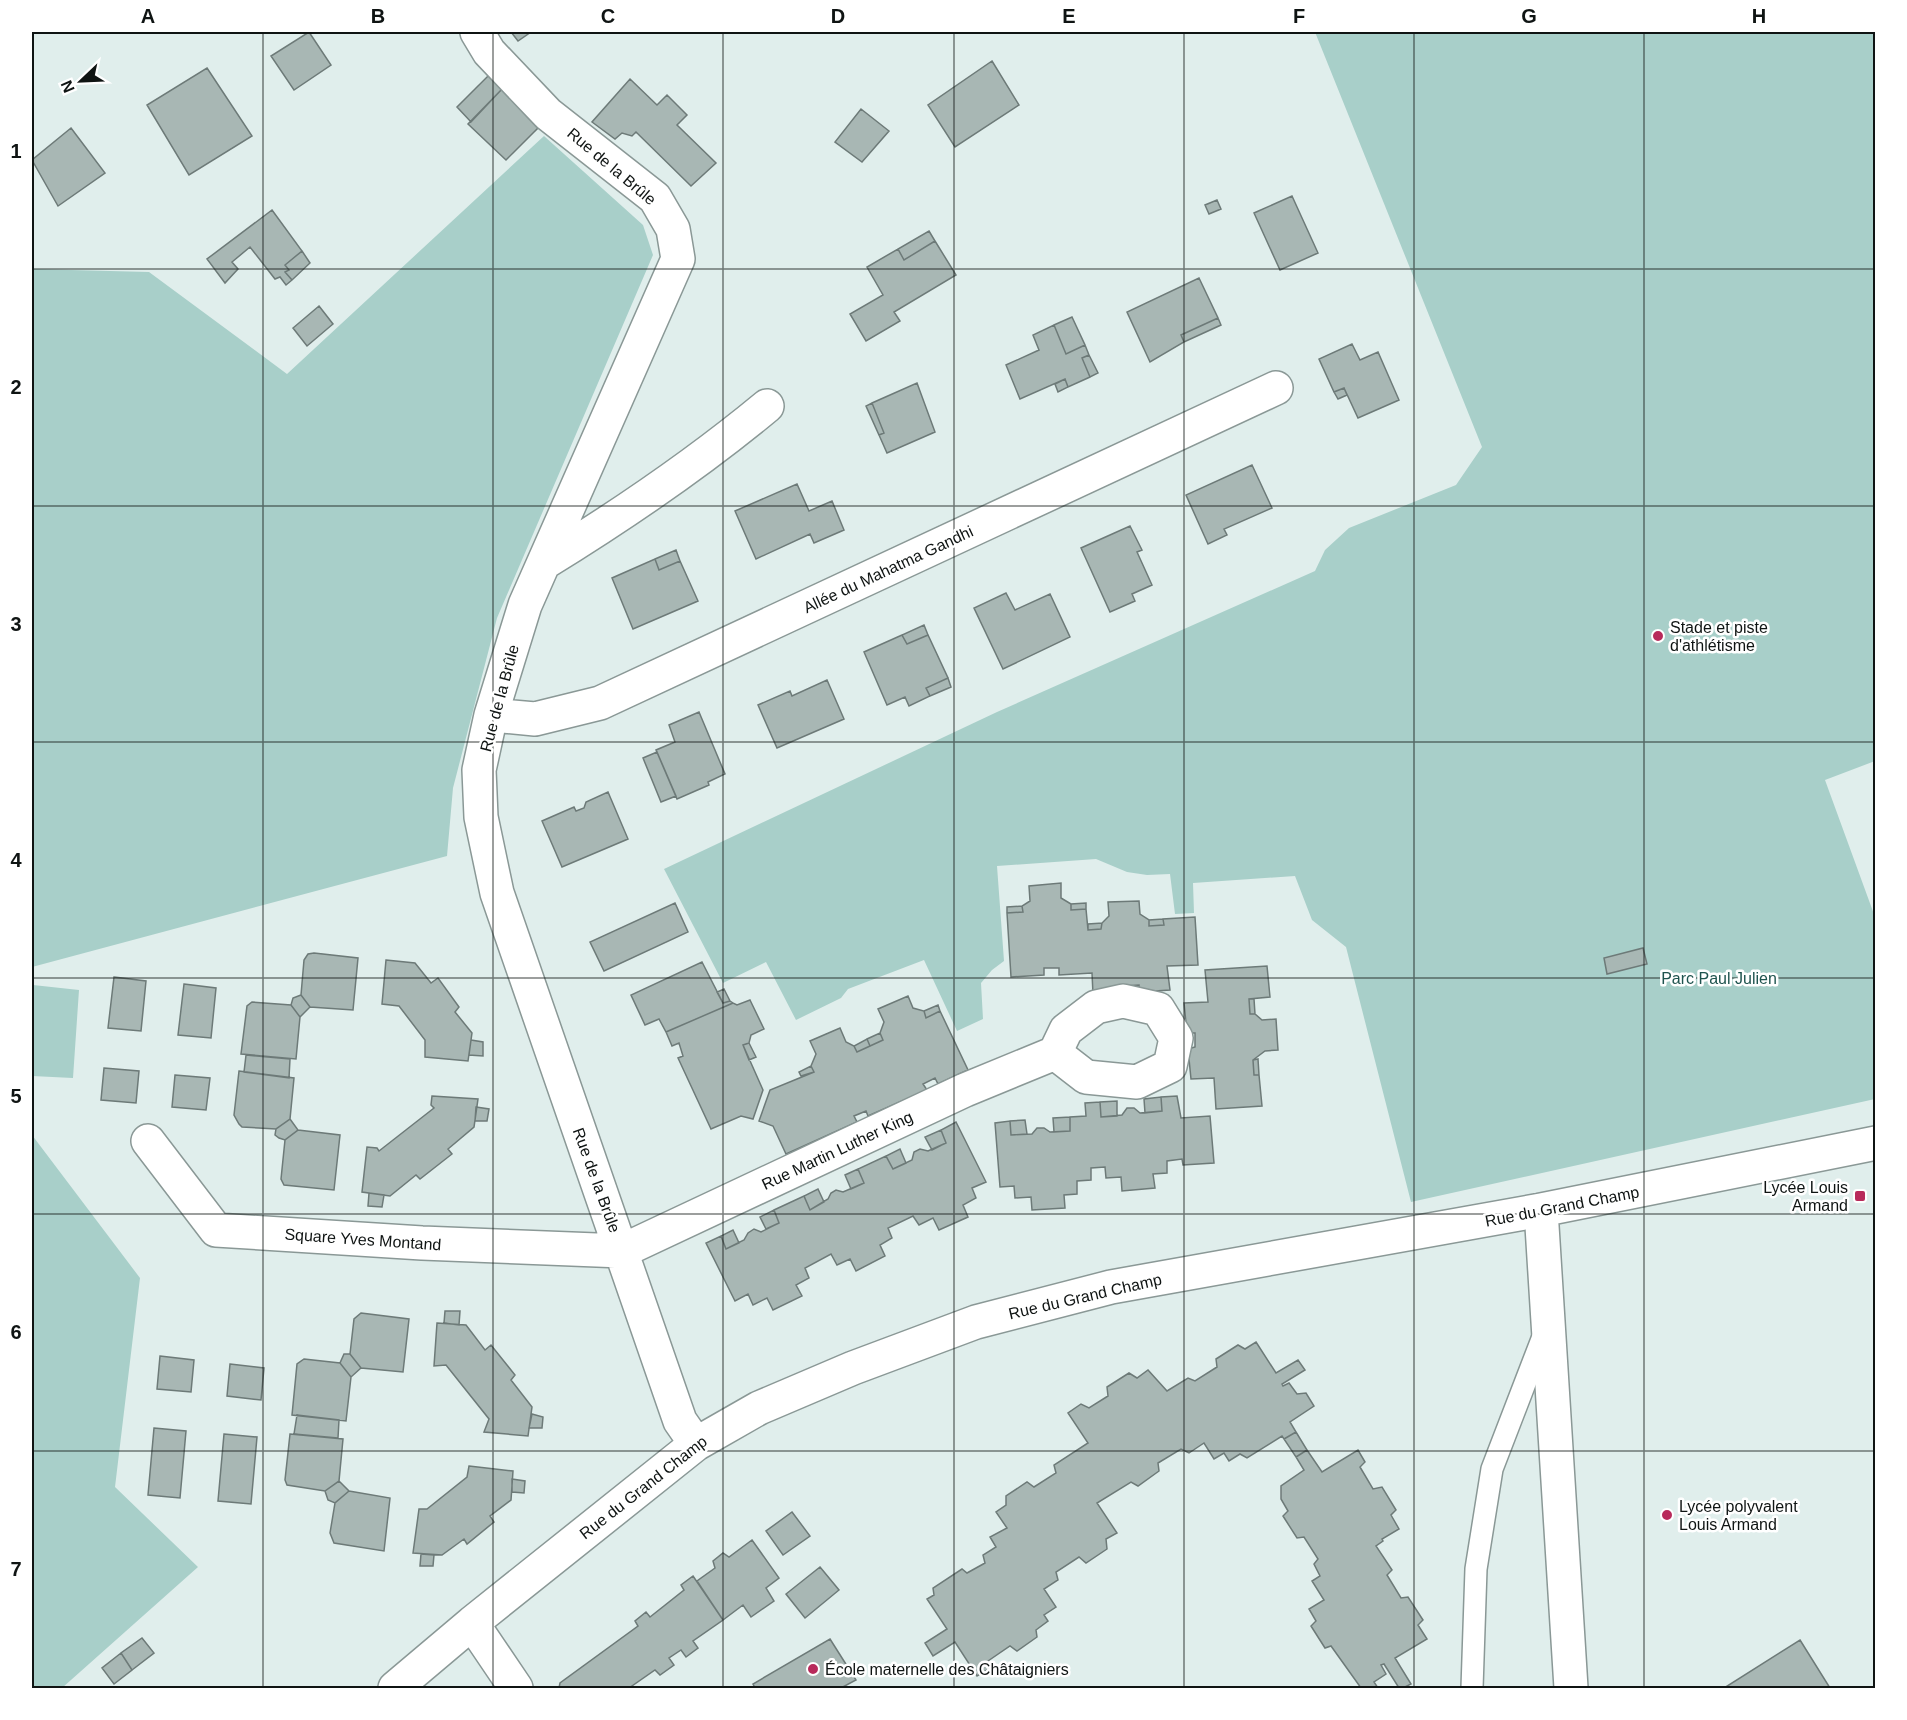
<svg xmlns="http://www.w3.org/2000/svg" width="1907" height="1720" font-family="Helvetica,sans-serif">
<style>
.green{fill:#a8cfc9}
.building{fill:#a8b7b4;stroke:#6d7a78;stroke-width:1.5}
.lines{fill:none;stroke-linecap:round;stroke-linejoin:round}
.service-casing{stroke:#8a9896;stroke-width:24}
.minor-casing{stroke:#8a9896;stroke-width:36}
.service{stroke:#fff;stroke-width:21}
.minor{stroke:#fff;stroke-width:33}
.grid{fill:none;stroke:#0f1413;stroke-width:1.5;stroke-opacity:0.55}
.poi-dot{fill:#b82a5b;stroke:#fff;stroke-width:2}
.labels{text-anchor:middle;stroke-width:5;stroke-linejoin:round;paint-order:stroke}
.street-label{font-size:16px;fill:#0f1413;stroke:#fff}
.poi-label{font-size:16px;fill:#0f1413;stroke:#fff;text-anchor:start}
.park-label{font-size:16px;fill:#1e534e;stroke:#fff}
.neatline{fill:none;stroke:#0f1413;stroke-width:2}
.grid-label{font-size:20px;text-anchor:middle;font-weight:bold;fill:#0f1413}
</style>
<rect width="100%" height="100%" fill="#e0eeec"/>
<!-- green -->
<path class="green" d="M 1315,32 L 1875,32 L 1875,761 L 1825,780 L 1875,917 L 1875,1099 L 1411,1202 L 1346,947 L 1312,920 L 1295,876 L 1193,883 L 1194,913 L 1175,914 L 1170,874 L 1147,875 L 1127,872 L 1096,859 L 997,866 L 1004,961 L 992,970 L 981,983 L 983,1019 L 957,1031 L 924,960 L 848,989 L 841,998 L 796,1020 L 766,962 L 723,983 L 664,869 L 997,712 L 1315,571 L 1325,550 L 1349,528 L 1456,485 L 1482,447 Z
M 544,136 L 643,225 L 653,255 L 497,618 L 453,788 L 447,856 L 32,967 L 32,269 L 149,272 L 287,374 Z
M 33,985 L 79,990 L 73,1078 L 32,1076 Z
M 32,1135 L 140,1278 L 115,1487 L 198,1567 L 62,1688 L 32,1688 Z"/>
<!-- building -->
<path class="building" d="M 309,32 L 331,65 L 294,90 L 271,56 Z
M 511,32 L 531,32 L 518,41 Z
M 992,61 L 1019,105 L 955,147 L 928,105 Z
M 207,68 L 252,136 L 189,175 L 147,105 Z
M 489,75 L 502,89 L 471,122 L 457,107 Z
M 630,79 L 657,105 L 667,95 L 687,115 L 677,125 L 716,163 L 691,186 L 636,132 L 632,136 L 622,133 L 615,139 L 592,122 Z
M 502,89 L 541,125 L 506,160 L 468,124 Z
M 861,109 L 889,131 L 862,162 L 835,142 Z
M 71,128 L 105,173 L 58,206 L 32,160 Z
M 1292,196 L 1318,253 L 1280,270 L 1254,213 Z
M 1217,200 L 1221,209 L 1209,214 L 1205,205 Z
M 272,210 L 302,251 L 285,265 L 289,270 L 285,272 L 292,280 L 286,285 L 280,277 L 275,279 L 250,247 L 232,262 L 238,269 L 225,283 L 207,259 Z
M 929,231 L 935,241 L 904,260 L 898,249 Z
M 935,241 L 956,275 L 894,312 L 900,321 L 866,341 L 850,314 L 883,295 L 867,267 L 898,249 L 904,260 Z
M 302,251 L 310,263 L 292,280 L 285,272 L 289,270 L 285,265 Z
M 1199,278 L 1218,318 L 1181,335 L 1184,342 L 1150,362 L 1127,312 Z
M 319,306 L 333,324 L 307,346 L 293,328 Z
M 1072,317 L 1085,345 L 1066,354 L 1054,325 Z
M 1218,318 L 1221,325 L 1184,342 L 1181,335 Z
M 1054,325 L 1066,354 L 1085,345 L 1089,355 L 1082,358 L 1090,377 L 1068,387 L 1065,379 L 1020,399 L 1006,365 L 1039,350 L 1033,335 Z
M 1352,344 L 1360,360 L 1378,352 L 1399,400 L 1358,418 L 1344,388 L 1334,392 L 1319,359 Z
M 1089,355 L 1098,373 L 1090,377 L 1082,358 Z
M 1065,379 L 1068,387 L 1058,392 L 1055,384 Z
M 917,383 L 935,432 L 887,453 L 879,435 L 884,433 L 872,403 Z
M 1344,388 L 1347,395 L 1338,399 L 1334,392 Z
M 872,403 L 884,433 L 879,435 L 866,406 Z
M 1252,465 L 1272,508 L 1224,529 L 1227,535 L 1208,544 L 1186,495 Z
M 797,484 L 809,511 L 832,501 L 844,530 L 814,543 L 810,534 L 756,559 L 735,511 Z
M 1130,526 L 1142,550 L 1137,552 L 1152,585 L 1132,594 L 1135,601 L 1110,612 L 1081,548 Z
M 676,550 L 680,561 L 659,570 L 655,559 Z
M 655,559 L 659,570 L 680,561 L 698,601 L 633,629 L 612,578 Z
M 1006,593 L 1015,610 L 1050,594 L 1070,637 L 1003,669 L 974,608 Z
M 924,625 L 928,635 L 907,644 L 902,635 Z
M 902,635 L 907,644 L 928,635 L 948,678 L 926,688 L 930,696 L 909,706 L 905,697 L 887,705 L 864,652 Z
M 948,678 L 951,687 L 930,696 L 926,688 Z
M 827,680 L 844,719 L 777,748 L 758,705 L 790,691 L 792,696 Z
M 699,712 L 725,774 L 708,782 L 709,785 L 677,799 L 656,750 L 675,742 L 669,725 Z
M 657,752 L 676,796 L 661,802 L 643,758 Z
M 608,792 L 628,839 L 562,867 L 542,821 L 574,807 L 576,811 L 584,808 L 586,802 Z
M 1061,883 L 1061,898 L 1071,904 L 1071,910 L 1086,909 L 1088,930 L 1101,929 L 1102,923 L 1109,916 L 1108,902 L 1139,901 L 1140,914 L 1149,920 L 1149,926 L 1164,925 L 1163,919 L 1195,917 L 1198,965 L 1167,966 L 1170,990 L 1139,992 L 1139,985 L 1124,986 L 1093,994 L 1092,973 L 1059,975 L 1059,968 L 1044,968 L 1044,975 L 1011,977 L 1007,913 L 1023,912 L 1022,906 L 1030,901 L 1029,886 Z
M 675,903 L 688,932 L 604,971 L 590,942 Z
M 1086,903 L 1086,909 L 1071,910 L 1071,904 Z
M 1022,906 L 1023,912 L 1007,913 L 1007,907 Z
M 1163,919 L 1164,925 L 1149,926 L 1149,920 Z
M 1102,923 L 1101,929 L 1088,930 L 1088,924 Z
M 1643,948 L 1647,964 L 1607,974 L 1604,958 Z
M 314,953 L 358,958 L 353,1010 L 310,1007 L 301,995 L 304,960 L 308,954 Z
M 386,960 L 415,963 L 431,983 L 438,978 L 459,1007 L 455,1012 L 472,1033 L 468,1061 L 425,1057 L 425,1040 L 399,1006 L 382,1004 Z
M 702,962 L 723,1003 L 730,1001 L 733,1003 L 666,1032 L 659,1019 L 645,1025 L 631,995 Z
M 1267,966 L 1270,997 L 1249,999 L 1250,1014 L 1255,1014 L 1262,1020 L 1276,1019 L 1278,1050 L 1265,1051 L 1253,1060 L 1254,1075 L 1259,1075 L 1262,1106 L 1216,1109 L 1214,1078 L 1191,1079 L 1188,1049 L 1195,1047 L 1195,1033 L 1187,1033 L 1184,1003 L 1208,1002 L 1205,970 Z
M 114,977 L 146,981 L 141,1031 L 108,1028 Z
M 184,984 L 216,988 L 211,1038 L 178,1035 Z
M 724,989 L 730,1001 L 723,1003 L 717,992 Z
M 301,995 L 310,1007 L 300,1017 L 291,1005 L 293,998 Z
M 908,996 L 913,1008 L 924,1011 L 926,1018 L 940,1011 L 968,1070 L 938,1084 L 935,1078 L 923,1084 L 927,1090 L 868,1116 L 866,1111 L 854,1116 L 857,1122 L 786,1154 L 773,1126 L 759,1121 L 770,1090 L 814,1072 L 811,1066 L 816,1054 L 810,1041 L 840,1028 L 846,1042 L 854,1046 L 857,1052 L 883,1040 L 880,1033 L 884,1022 L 878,1009 Z
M 1249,999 L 1254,999 L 1255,1014 L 1250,1014 Z
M 750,1000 L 764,1029 L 751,1035 L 749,1043 L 743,1045 L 763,1090 L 753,1119 L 741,1116 L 711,1129 L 678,1058 L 683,1056 L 679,1043 L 672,1046 L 666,1032 L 733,1003 L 737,1005 Z
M 252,1002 L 291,1005 L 300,1017 L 296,1059 L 241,1054 L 247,1006 Z
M 938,1005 L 940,1011 L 926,1018 L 924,1011 Z
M 880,1033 L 883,1040 L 870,1046 L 867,1039 Z
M 867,1039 L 870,1046 L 857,1052 L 854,1046 Z
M 471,1040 L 483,1042 L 483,1056 L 469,1055 Z
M 749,1043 L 756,1057 L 749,1060 L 743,1045 Z
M 246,1055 L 290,1059 L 289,1078 L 244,1072 Z
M 1258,1059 L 1259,1075 L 1254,1075 L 1253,1060 Z
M 811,1066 L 814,1072 L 801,1076 L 799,1072 Z
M 104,1068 L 139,1071 L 136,1103 L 101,1100 Z
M 239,1071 L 294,1078 L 290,1119 L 276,1129 L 242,1127 L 239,1124 L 234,1115 Z
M 175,1075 L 210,1078 L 206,1110 L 172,1107 Z
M 432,1096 L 478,1099 L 474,1127 L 448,1149 L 452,1154 L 420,1179 L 416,1175 L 390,1196 L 362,1192 L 367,1147 L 377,1148 L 379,1151 L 434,1108 L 431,1105 Z
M 1177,1096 L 1181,1118 L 1210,1116 L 1214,1163 L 1183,1165 L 1182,1159 L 1167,1161 L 1167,1173 L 1153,1174 L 1155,1188 L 1122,1191 L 1121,1177 L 1106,1178 L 1105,1167 L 1091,1168 L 1091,1180 L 1077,1181 L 1077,1194 L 1064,1195 L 1065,1208 L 1032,1210 L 1031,1197 L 1015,1198 L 1014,1186 L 1000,1187 L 995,1123 L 1010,1121 L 1011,1135 L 1032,1134 L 1037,1128 L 1044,1128 L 1050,1132 L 1070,1131 L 1070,1117 L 1086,1116 L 1085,1103 L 1100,1102 L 1101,1117 L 1122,1115 L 1127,1108 L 1134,1108 L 1140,1113 L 1162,1111 L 1161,1097 Z
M 1161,1097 L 1162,1111 L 1145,1113 L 1144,1099 Z
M 1117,1101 L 1117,1116 L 1101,1117 L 1100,1102 Z
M 476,1107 L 489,1109 L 487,1121 L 475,1121 Z
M 1070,1117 L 1070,1131 L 1054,1132 L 1053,1118 Z
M 290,1119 L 298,1130 L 285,1140 L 279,1138 L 275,1135 L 276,1129 Z
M 1025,1120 L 1027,1134 L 1011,1135 L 1010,1121 Z
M 956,1122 L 986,1182 L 972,1188 L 976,1198 L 963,1205 L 968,1217 L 939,1230 L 933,1218 L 919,1225 L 913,1216 L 888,1228 L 892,1238 L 880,1245 L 885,1256 L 856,1271 L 850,1259 L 837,1265 L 831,1254 L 805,1268 L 809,1278 L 796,1285 L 802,1296 L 773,1310 L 767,1298 L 753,1305 L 748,1294 L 735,1301 L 706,1243 L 721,1236 L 726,1249 L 744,1240 L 748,1233 L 754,1229 L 761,1232 L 779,1223 L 774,1210 L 804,1196 L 810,1210 L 828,1199 L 831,1193 L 836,1190 L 843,1192 L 864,1183 L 858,1169 L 886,1156 L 893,1169 L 912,1160 L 914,1152 L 920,1149 L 928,1151 L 946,1143 L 941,1130 Z
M 298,1130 L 340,1135 L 334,1190 L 284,1185 L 281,1179 L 285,1140 Z
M 941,1130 L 946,1143 L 932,1150 L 925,1137 Z
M 900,1149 L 906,1163 L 893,1169 L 886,1156 Z
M 858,1169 L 864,1183 L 851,1189 L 845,1175 Z
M 818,1189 L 824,1202 L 810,1210 L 804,1196 Z
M 369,1193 L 384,1195 L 382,1207 L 368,1206 Z
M 774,1210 L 779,1223 L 766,1229 L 760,1217 Z
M 733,1230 L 739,1243 L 726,1249 L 721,1236 Z
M 445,1311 L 460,1311 L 459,1325 L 444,1323 Z
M 361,1313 L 409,1319 L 403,1372 L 361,1368 L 350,1354 L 354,1319 Z
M 437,1323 L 466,1325 L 485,1350 L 491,1345 L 515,1375 L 511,1380 L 532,1407 L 528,1436 L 484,1432 L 489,1419 L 446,1365 L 434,1366 Z
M 1256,1342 L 1276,1373 L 1298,1360 L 1305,1370 L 1282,1384 L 1283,1386 L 1289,1383 L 1297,1394 L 1306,1393 L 1314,1406 L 1290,1422 L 1296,1432 L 1284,1439 L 1282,1436 L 1247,1458 L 1240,1454 L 1229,1461 L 1224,1453 L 1214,1459 L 1204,1443 L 1189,1453 L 1181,1449 L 1158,1463 L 1159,1471 L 1138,1486 L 1131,1482 L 1097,1503 L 1117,1533 L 1106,1539 L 1107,1549 L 1086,1563 L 1079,1557 L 1056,1572 L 1058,1580 L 1044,1589 L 1056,1607 L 1044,1615 L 1048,1621 L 1036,1630 L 1037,1637 L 1017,1651 L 1010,1646 L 988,1661 L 989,1669 L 977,1676 L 955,1642 L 933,1656 L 925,1643 L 947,1629 L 927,1599 L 934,1595 L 933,1588 L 962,1569 L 967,1573 L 985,1563 L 983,1555 L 996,1547 L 990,1537 L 1007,1528 L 996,1512 L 1006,1505 L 1006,1496 L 1027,1482 L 1034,1487 L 1056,1473 L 1054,1465 L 1088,1443 L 1068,1413 L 1081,1404 L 1089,1408 L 1108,1396 L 1107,1387 L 1129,1373 L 1137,1378 L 1148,1370 L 1167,1391 L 1188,1378 L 1195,1381 L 1217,1367 L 1216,1359 L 1238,1345 L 1245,1349 Z
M 344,1354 L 350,1354 L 361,1368 L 351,1377 L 340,1363 Z
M 160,1356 L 194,1360 L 191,1392 L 157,1389 Z
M 304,1359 L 340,1363 L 351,1377 L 346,1421 L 292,1415 L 297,1364 Z
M 230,1364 L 264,1368 L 261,1400 L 227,1396 Z
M 532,1414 L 543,1417 L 542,1428 L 529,1428 Z
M 297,1415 L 339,1420 L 338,1438 L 294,1434 Z
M 154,1428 L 186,1431 L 180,1498 L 148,1495 Z
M 1296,1432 L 1307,1450 L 1296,1457 L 1284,1439 Z
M 224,1434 L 257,1437 L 251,1504 L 218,1501 Z
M 290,1434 L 343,1439 L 339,1481 L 325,1491 L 287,1485 L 285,1480 Z
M 1307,1450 L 1322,1472 L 1358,1450 L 1365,1462 L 1360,1467 L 1373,1489 L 1382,1487 L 1396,1510 L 1391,1515 L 1399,1529 L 1382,1539 L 1383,1541 L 1376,1546 L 1392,1570 L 1387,1575 L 1401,1598 L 1408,1597 L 1423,1620 L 1418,1625 L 1427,1639 L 1395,1658 L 1411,1684 L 1403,1688 L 1399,1688 L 1384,1664 L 1381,1665 L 1386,1674 L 1374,1682 L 1378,1688 L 1361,1688 L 1331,1646 L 1325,1648 L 1311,1626 L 1316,1621 L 1309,1609 L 1324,1600 L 1312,1581 L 1320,1576 L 1314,1564 L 1318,1559 L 1304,1537 L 1297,1538 L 1283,1516 L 1288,1511 L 1281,1499 L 1281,1486 L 1304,1470 L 1296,1457 Z
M 469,1466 L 513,1471 L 511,1500 L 490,1516 L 494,1522 L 467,1544 L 464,1539 L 442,1555 L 413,1553 L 419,1509 L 427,1509 L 467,1477 Z
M 512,1479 L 525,1481 L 524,1493 L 512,1492 Z
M 339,1481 L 349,1491 L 335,1503 L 328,1500 L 325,1491 Z
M 349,1491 L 390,1498 L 384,1551 L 334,1543 L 330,1533 L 335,1503 Z
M 792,1512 L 810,1536 L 783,1555 L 766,1531 Z
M 752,1540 L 779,1578 L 766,1588 L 774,1601 L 751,1617 L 743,1605 L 723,1620 L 697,1581 L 715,1568 L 713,1561 L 723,1553 L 729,1557 Z
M 421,1554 L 434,1555 L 433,1566 L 420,1566 Z
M 820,1567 L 839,1590 L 805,1618 L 786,1594 Z
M 693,1576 L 723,1620 L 693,1641 L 698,1648 L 686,1657 L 681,1650 L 669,1658 L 674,1665 L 660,1675 L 655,1670 L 629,1688 L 559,1688 L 560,1683 L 638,1626 L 635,1621 L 646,1612 L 650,1617 L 684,1590 L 681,1585 Z
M 142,1638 L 154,1653 L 132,1670 L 121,1653 Z
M 830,1639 L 856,1680 L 841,1688 L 755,1688 L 753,1684 Z
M 1800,1640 L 1830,1688 L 1724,1688 Z
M 121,1653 L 132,1670 L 114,1684 L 102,1668 Z"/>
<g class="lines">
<defs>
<path id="service" d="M 1472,1688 L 1476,1569 L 1492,1469 L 1544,1334"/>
<path id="minor" d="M 477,32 L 489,52 L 548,114 L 655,198 L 673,229 L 678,259 L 525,605 L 491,715 L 479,770 L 481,817 L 497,893 L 680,1421 L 696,1444
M 544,563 C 622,515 697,464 767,406
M 491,715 L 535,719 L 600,703 L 1276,388
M 148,1141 L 216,1230 L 422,1243 L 622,1251 L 965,1090 L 1055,1053 L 1066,1030 L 1096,1007 L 1123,1001 L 1158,1009 L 1176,1038 L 1170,1066 L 1137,1082 L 1086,1077 L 1055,1053
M 1541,1210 L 1571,1688
M 472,1623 L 516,1688
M 395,1688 L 472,1623 L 696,1444 L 759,1408 L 853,1368 L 976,1322 L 1111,1287 L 1541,1210 L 1876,1143"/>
</defs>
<!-- service casing -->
<use href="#service" class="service-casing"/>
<!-- minor casing -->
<use href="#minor" class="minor-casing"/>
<!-- service -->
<use href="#service" class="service"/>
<!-- minor -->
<use href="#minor" class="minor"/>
</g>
<!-- grid -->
<path class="grid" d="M 263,32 L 263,1688M 493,32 L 493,1688M 723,32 L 723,1688M 954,32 L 954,1688M 1184,32 L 1184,1688M 1414,32 L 1414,1688M 1644,32 L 1644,1688M 32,269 L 1876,269M 32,506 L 1876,506M 32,742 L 1876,742M 32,978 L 1876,978M 32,1214 L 1876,1214M 32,1451 L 1876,1451"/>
<!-- markers -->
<g class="poi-dot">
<circle cx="1658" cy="636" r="6"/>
<rect x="1854" y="1190" width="12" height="12" rx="3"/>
<circle cx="1667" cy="1515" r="6"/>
<circle cx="813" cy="1669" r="6"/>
</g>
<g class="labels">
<!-- street labels -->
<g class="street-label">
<text transform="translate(612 166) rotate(40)" y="6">Rue de la Brûle</text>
<text transform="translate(888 569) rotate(-25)" y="6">Allée du Mahatma Gandhi</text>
<text transform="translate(499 698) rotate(-75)" y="6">Rue de la Brûle</text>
<text transform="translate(837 1150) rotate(-25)" y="6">Rue Martin Luther King</text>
<text transform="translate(597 1180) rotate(70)" y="6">Rue de la Brûle</text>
<text transform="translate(1562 1206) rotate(-11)" y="6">Rue du Grand Champ</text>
<text transform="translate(363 1239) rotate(4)" y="6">Square Yves Montand</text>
<text transform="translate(1085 1296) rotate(-13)" y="6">Rue du Grand Champ</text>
<text transform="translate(643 1487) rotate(-38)" y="6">Rue du Grand Champ</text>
</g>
<!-- poi labels -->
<g class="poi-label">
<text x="1670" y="633">Stade et piste<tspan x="1670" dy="18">d'athlétisme</tspan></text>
<text x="1848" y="1193" text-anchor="end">Lycée Louis<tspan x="1848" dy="18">Armand</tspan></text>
<text x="1679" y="1512">Lycée polyvalent<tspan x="1679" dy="18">Louis Armand</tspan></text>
<text x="825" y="1675">École maternelle des Châtaigniers</text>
</g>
<!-- park labels -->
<g class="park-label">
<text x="1719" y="984">Parc Paul Julien</text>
</g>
</g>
<!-- border -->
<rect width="1907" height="1720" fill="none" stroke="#ffffff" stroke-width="66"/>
<!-- north arrow -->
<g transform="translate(81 81) rotate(247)" stroke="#ffffff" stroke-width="4.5" paint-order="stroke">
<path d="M0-4.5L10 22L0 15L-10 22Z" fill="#0f1413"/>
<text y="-9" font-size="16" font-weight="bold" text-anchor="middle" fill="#0f1413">N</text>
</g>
<rect x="33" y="33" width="1841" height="1654" class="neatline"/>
<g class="grid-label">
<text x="148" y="23">A</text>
<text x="378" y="23">B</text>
<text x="608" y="23">C</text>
<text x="838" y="23">D</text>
<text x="1069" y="23">E</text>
<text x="1299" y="23">F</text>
<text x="1529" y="23">G</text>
<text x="1759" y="23">H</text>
<text x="16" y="158">1</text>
<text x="16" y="394">2</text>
<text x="16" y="631">3</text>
<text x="16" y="867">4</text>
<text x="16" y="1103">5</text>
<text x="16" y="1339">6</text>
<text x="16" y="1576">7</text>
</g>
</svg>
